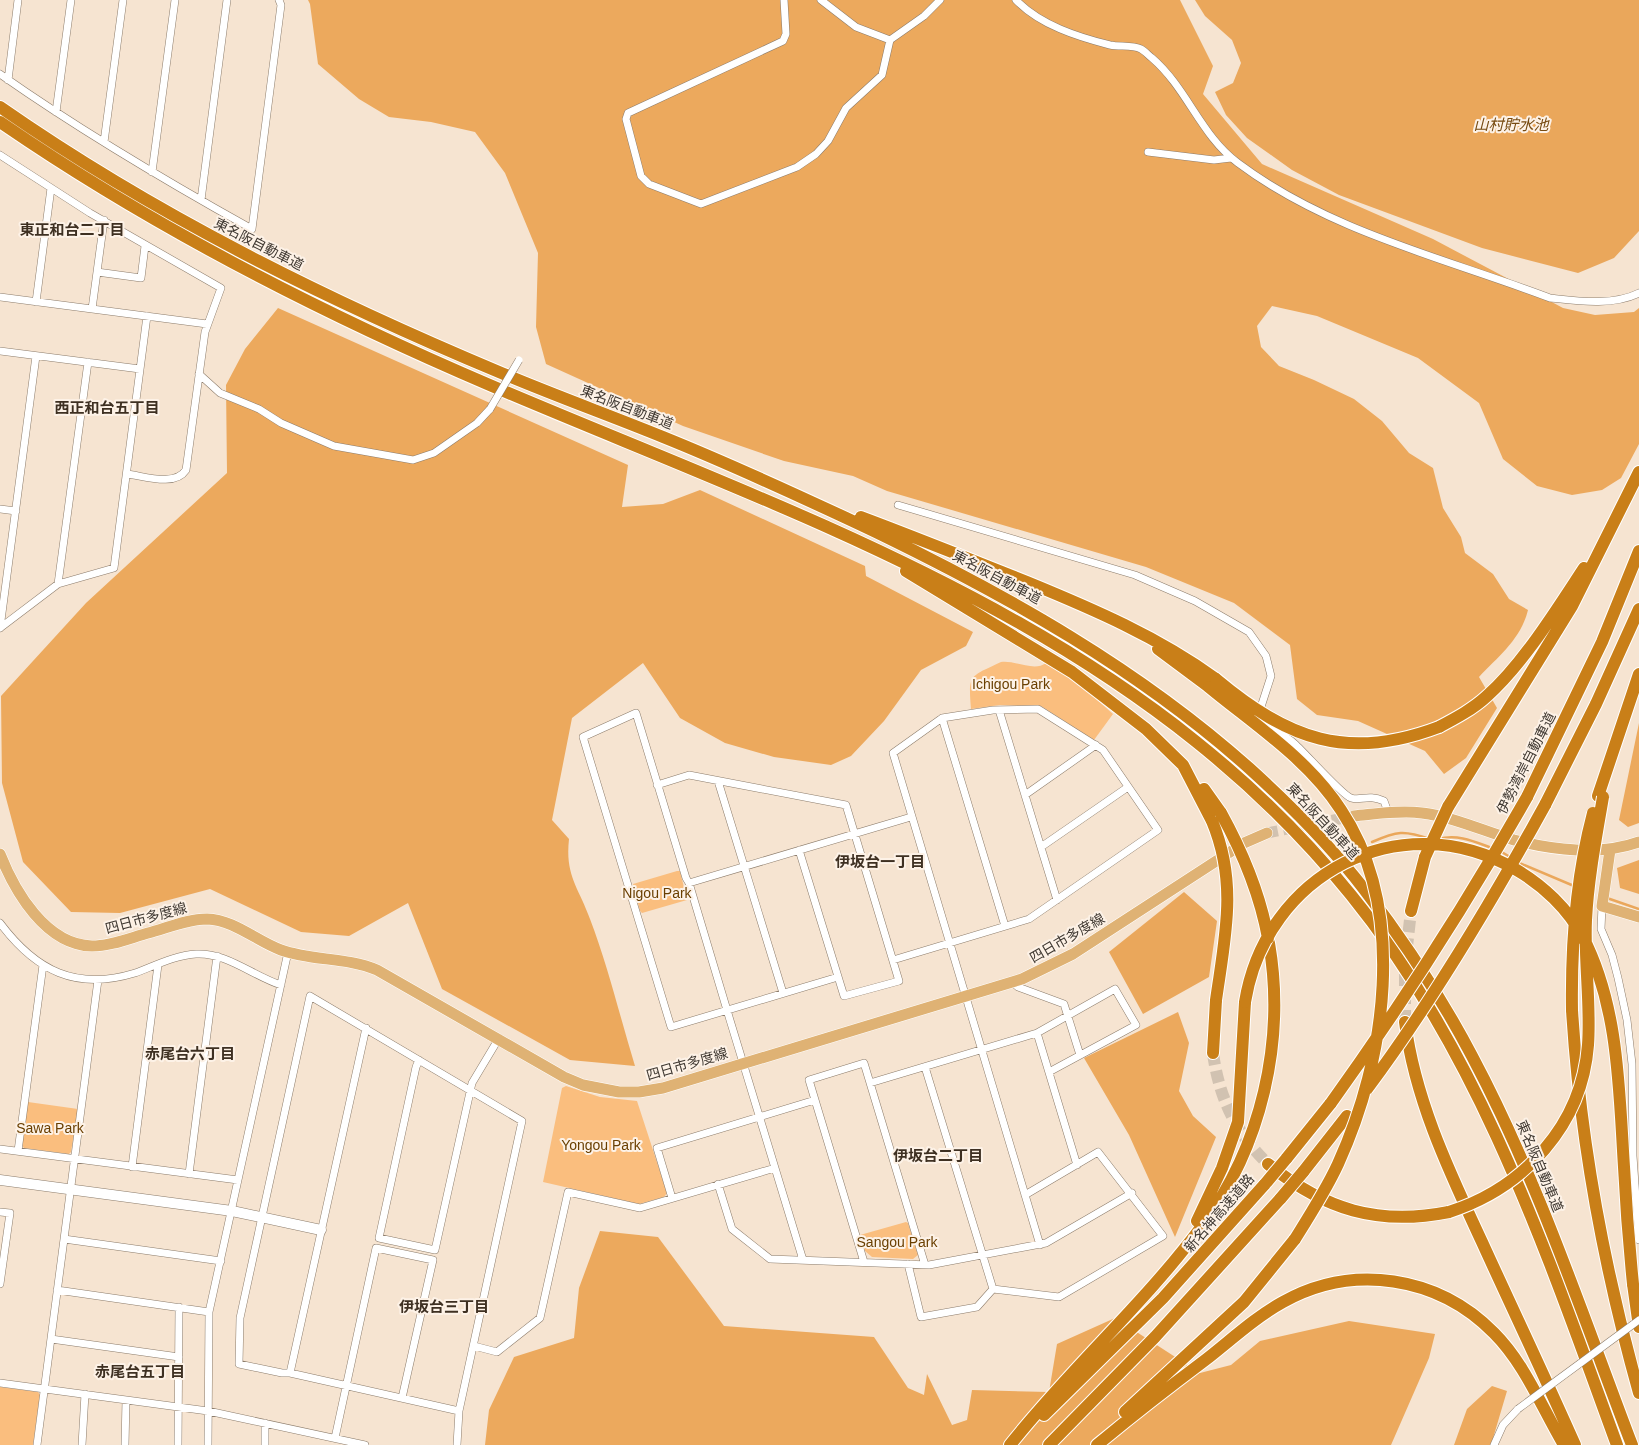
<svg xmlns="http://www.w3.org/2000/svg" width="1639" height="1445" font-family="Helvetica,'Noto Sans JP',sans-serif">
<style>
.green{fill:#fabe7e}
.forest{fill:#eca95d}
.water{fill:#eaa75b}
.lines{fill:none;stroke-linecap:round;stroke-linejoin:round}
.stream{stroke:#eaa75b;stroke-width:2.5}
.primary-tunnel{stroke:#d1c2b1;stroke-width:11;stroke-dasharray:11 5.5;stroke-linecap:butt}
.highway-tunnel{stroke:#d1c2b1;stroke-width:12;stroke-dasharray:12 6;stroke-linecap:butt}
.street-casing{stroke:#8c7c6b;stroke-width:8}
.secondary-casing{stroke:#8c7c6b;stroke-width:11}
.primary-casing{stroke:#fff;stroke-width:12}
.highway-casing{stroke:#fff;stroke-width:14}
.street{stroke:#fff;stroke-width:7}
.secondary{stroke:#fff;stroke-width:10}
.primary{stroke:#dfb274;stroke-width:11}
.highway{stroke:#c97f18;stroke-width:12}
.street-bridge-casing{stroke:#8c7c6b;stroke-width:8;stroke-linecap:butt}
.highway-bridge-casing{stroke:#fff;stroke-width:14;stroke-linecap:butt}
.street-bridge{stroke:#fff;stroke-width:7}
.highway-bridge{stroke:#c97f18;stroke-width:12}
.labels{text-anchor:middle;stroke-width:4;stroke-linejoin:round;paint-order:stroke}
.street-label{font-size:14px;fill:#3f3831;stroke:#fdf2e7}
.park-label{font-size:14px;fill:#6a3f00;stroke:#fdf2e7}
.water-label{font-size:15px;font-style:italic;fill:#774b11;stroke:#fdf2e7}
.neighbourhood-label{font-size:15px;font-weight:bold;fill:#3e3022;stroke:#fdf2e7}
</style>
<rect width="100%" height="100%" fill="#f6e4d1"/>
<!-- green -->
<path class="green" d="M 1001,662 C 1015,660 1034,672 1046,663 L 1076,681 L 1113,714 L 1094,740 L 1041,706 L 1000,705 L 971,709 C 968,673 970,677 1001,662 Z
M 677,871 L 680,871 L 687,900 L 642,913 L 640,911 L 633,884 Z
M 566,1086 L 600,1097 L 637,1101 L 667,1193 L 664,1197 L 639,1204 L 543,1182 L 562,1088 Z
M 28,1102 L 78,1109 L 71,1152 L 69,1154 L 24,1148 L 22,1145 Z
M 906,1222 L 908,1223 L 918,1255 L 913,1259 L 872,1257 L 865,1251 L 860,1235 Z
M 0,1387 L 38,1392 L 40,1395 L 33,1445 L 0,1445 Z"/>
<!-- forest -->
<path class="forest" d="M 308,0 L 1180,0 L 1213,66 L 1203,94 L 1262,164 L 1433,239 L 1563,308 L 1595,315 L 1634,312 L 1639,308 L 1639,444 L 1621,478 L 1602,490 L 1572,495 L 1537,486 L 1503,459 L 1479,403 L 1418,358 L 1317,316 L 1272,306 L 1257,326 L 1261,347 L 1279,366 L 1314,380 L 1354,399 L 1382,421 L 1409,453 L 1433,468 L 1443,508 L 1461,537 L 1465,553 L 1493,574 L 1509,599 L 1528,610 C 1521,639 1499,656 1479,677 L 1497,708 L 1466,758 L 1444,774 L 1425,751 L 1358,721 L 1317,715 L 1297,699 L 1290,645 L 1234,603 L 1146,567 L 887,491 L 853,476 L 784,461 L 683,426 L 546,364 L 536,327 L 538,253 L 505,173 L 475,132 L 431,122 L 389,117 L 359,99 L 318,64 L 310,4 Z
M 278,308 L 628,465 L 622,507 L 663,504 L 700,490 L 865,566 L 866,576 L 973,632 L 966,646 L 921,670 L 884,721 L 851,756 L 831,765 L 774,757 L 725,743 L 680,718 L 643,663 L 572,718 L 552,820 L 569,839 C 565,876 578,886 590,919 C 608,966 620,1017 635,1066 L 570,1060 L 442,989 L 408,903 L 349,936 L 301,932 L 210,889 L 120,913 L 71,912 L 23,862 L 2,783 L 1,696 L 86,603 L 227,473 L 226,385 L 245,349 Z
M 1639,723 L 1639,823 L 1628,827 L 1619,820 Z
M 1639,860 L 1639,894 L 1620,888 L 1617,868 Z
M 1178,1012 L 1189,1043 L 1179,1091 L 1193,1116 L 1216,1137 L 1175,1237 L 1129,1135 L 1084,1058 Z
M 600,1231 L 658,1237 L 724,1326 L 874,1337 L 908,1388 L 924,1395 L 927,1374 L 952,1425 L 967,1420 L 972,1390 L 1049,1392 L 1057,1344 L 1115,1318 L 1200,1373 L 1231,1365 L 1260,1341 L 1349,1321 L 1435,1334 L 1429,1358 L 1391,1445 L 485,1445 L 489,1410 L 514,1357 L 574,1338 L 579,1288 Z
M 1492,1386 L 1507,1391 L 1491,1445 L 1454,1445 L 1467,1409 Z"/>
<!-- water -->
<path class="water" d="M 1195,0 L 1639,0 L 1639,231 L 1614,258 L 1578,273 L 1482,248 L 1339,195 L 1292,170 L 1247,138 L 1226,115 L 1215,92 L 1233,83 L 1241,63 L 1232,40 L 1205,16 Z
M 1184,892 L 1217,921 L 1209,977 L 1143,1014 L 1109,952 Z"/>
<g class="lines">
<!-- stream -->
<path class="stream" d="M 1438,839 C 1458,834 1473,841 1492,848
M 1372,842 C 1397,831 1404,830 1430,839
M 1500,851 L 1510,857
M 1517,862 L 1574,886
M 1607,898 L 1639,909"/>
<!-- primary-tunnel -->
<path class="primary-tunnel" d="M 1267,833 L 1354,816"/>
<!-- highway-tunnel -->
<path class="highway-tunnel" d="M 1405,1022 L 1405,964 L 1411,911
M 1213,1053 C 1219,1098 1236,1133 1268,1164"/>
<defs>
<path id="street" d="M 784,0 L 786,34 L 783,41 L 628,113 L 626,119 L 641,176 L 649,184 L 701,204 L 797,167 L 816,154 L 828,141 L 846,108 L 882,75 L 890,40 L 924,16 L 940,0
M 821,0 L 856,27 L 890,40
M 1016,0 C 1040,25 1078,37 1110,45 C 1120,47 1132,45 1141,49 C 1145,51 1149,56 1152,58 C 1187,88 1201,136 1238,163 C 1330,232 1445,258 1550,298 C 1578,301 1613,306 1639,293
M 0,74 C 81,131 166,181 252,229 L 281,5 L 279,0
M 8,80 L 18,0
M 56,112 L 71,0
M 104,142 L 123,0
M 1148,152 L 1214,160 L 1231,158
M 0,155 L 90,213 L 221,288 L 205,332 L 186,470 C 175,487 144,476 127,474
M 152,172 L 175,0
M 201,200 L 227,0
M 97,272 L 141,278 L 145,246
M 0,297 L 207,324
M 36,302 L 51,188
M 92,309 L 104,220
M 0,351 L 140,369
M 199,374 L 220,393 L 259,409 L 281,423 L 334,446 L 413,460 L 434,453 L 477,423 L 490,409
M 898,505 L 1135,575 L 1195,601 L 1249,632 L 1266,656 L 1271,676 L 1260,710 L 1263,722 C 1274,729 1286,736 1295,744 C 1306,754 1342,795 1351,798 C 1361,801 1368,794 1384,801 L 1388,812
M 0,509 L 16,511
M 58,584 L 88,362
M 0,628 L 58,584 L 114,568 L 147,316
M 0,628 L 36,356
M 999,710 L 1057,900
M 942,718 L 1005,926
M 718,781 L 783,993
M 657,785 L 689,775 L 846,805 L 899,981 L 844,996 L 799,850
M 1025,795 L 1096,745
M 1041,847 L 1128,787
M 689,883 L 911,817
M 1602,906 L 1601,929 L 1612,955 L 1618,978 L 1627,1020 L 1632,1064 L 1633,1156 L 1639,1240
M 0,923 C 36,971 76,991 135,973 C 154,966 176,955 196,954 C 226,952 253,976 281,985
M 893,960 L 1029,919 L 1158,830 L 1103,750 L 1038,709 L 993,710 L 942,718 L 893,753 L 1040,1245
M 1012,982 L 1018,987 L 1064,1004 L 1080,1055
M 1037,1033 L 1077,1165
M 419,1060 L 416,1067 L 379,1238 L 435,1250 L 472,1083 L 499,1038
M 925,1067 L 993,1289
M 870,1083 L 1037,1033 L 1115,989 L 1136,1025 L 1049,1072
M 0,1149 L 238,1180
M 18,1151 L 43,965
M 132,1167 L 158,965
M 189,1174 L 217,956
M 718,1184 L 732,1229 L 770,1259 L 929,1265 L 1046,1243 L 1132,1193
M 672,1198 L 657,1148 L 815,1100
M 0,1212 L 10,1213 L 0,1284
M 64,1239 L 221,1261
M 803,1260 C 765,1134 726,1009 689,883 L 686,878 L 636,713 L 583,737 L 671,1027 L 838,977
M 864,1262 L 809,1080 L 864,1063 L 925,1265
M 908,1264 L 921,1317 L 977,1307 L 993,1289
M 993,1289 L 1059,1297 L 1163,1236 L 1098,1152 L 1025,1195
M 57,1290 L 209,1312
M 51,1339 L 179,1357
M 474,1346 L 497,1352 L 540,1318 L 568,1192 L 640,1208 L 775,1168
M 290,1373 L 366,1028
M 0,1383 L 208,1411 L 365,1445
M 335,1438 L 376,1248 L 433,1260 L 402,1398
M 37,1445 L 98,980
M 82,1445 L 85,1394
M 125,1445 L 126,1400
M 178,1445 L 179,1307
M 208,1445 L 209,1312 L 288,952
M 265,1445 L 265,1423
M 457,1445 L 459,1411 L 522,1121 L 310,996 L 240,1318 L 239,1364 L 282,1373 L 290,1373 L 459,1411
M 1494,1445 L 1503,1425 L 1518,1409"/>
<path id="secondary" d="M 0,1180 L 232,1211 L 321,1230"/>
<path id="primary" d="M 1354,816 C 1376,814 1400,810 1422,813 C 1454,817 1483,831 1514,840 C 1552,850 1601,856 1639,842
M 1610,850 L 1602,906 L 1639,917
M 0,854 C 15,892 46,945 92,946 C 111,946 130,938 148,933 C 167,928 187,919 207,919 C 235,920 256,941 281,950 C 312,961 346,957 377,970 L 564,1077 L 583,1085 L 619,1092 L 639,1092 L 663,1088 L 1022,979 L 1073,954 L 1244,843 L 1267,833"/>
<path id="highway" d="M 0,107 C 155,215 325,299 499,372 C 553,395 609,415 663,437 C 735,466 806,499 876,532 C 1010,597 1138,669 1249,768 C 1290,805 1330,845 1364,889 C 1404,941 1441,997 1472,1056 C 1538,1180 1582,1314 1632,1445
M 0,122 C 154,228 321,313 492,386 C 801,518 1132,624 1351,895 C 1481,1055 1547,1254 1617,1445
M 861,517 C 917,538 972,560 1027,582 C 1093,609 1158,637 1216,679
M 906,571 L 1072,672 L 1146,729 L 1183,765 L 1212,821
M 1158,649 L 1209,687
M 1439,727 C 1456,718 1473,709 1487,696 C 1523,664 1557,609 1584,568
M 1204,789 L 1221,813
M 1598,796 L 1639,674
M 1527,797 L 1602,642 L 1639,551
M 1545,805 L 1596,704 L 1639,609
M 1448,807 L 1572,606 L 1639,472
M 1411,911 L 1425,857
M 1572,1010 C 1580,1140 1604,1268 1639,1393
M 1405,1022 C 1415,1100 1449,1171 1482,1242 C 1513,1310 1545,1377 1575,1445
M 1213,1053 L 1216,1000
M 1286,1159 L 1331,1103
M 1268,1164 C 1325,1210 1378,1226 1449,1212
M 1303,1172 L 1347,1116
M 1197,1221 L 1222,1168 L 1238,1122 L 1245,1002
M 1633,1284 L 1639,1327
M 1125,1412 L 1244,1302 L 1295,1239
M 1044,1415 L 1163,1298 L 1265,1184
M 1010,1445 C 1070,1369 1144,1304 1202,1226 C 1261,1147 1286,1041 1269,943
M 1049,1445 L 1155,1337 L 1281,1198
M 1097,1445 C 1132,1416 1168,1388 1204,1361 C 1230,1341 1254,1318 1283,1302 C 1353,1263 1438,1276 1494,1333 C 1525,1364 1542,1408 1564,1445"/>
</defs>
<!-- street casing -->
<use href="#street" class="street-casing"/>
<!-- secondary casing -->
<use href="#secondary" class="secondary-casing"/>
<!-- primary casing -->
<use href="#primary" class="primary-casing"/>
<!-- highway casing -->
<use href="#highway" class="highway-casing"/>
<!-- street -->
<use href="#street" class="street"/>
<!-- secondary -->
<use href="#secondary" class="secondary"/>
<!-- primary -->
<use href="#primary" class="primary"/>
<!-- highway -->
<use href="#highway" class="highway"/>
<defs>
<path id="street-bridge" d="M 490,409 L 519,360
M 1518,1409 L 1639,1320"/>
<path id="highway-bridge" d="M 1216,679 C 1288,739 1347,762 1439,727
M 1209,687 C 1255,725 1308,759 1341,810 C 1408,911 1386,1059 1338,1164 C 1326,1190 1310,1215 1295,1239
M 1221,813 C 1243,853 1260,894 1268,938
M 1212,821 C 1238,883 1225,937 1216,1000
M 1425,857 L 1448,807
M 1245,1002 C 1266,874 1400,803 1515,869 C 1543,885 1568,909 1583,937 C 1619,1007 1619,1091 1624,1167 C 1626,1206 1629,1245 1633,1284
M 1572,1010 C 1571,943 1576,877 1593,813
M 1367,1089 C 1434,999 1491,903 1545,805
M 1331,1103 C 1402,1004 1467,903 1527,797
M 1265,1184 L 1286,1159
M 1281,1198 L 1303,1172
M 1449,1212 C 1524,1188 1582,1125 1588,1045 C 1591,1004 1584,962 1586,920 C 1588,879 1596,838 1603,797"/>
</defs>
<!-- street-bridge casing -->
<use href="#street-bridge" class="street-bridge-casing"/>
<!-- highway-bridge casing -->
<use href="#highway-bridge" class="highway-bridge-casing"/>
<!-- street-bridge -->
<use href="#street-bridge" class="street-bridge"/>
<!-- highway-bridge -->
<use href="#highway-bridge" class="highway-bridge"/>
</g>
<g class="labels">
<!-- street labels -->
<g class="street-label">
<text transform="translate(259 244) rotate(27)" y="5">東名阪自動車道</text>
<text transform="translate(627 407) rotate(21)" y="5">東名阪自動車道</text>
<text transform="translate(997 577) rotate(28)" y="5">東名阪自動車道</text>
<text transform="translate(1526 763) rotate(-63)" y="5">伊勢湾岸自動車道</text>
<text transform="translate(1323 821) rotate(47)" y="5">東名阪自動車道</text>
<text transform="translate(146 918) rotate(-15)" y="5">四日市多度線</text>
<text transform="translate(1067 938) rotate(-30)" y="5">四日市多度線</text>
<text transform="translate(687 1064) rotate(-16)" y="5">四日市多度線</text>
<text transform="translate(1540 1166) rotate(67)" y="5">東名阪自動車道</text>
<text transform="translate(1219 1213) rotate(-49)" y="5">新名神高速道路</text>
</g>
<!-- park labels -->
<g class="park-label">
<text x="1011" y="689">Ichigou Park</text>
<text x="657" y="898">Nigou Park</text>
<text x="50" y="1133">Sawa Park</text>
<text x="601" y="1150">Yongou Park</text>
<text x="897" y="1247">Sangou Park</text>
</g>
<!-- water labels -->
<g class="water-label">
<text x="1511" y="130">山村貯水池</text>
</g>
<!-- neighbourhood labels -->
<g class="neighbourhood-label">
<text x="72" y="235">東正和台二丁目</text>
<text x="107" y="413">西正和台五丁目</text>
<text x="880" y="867">伊坂台一丁目</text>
<text x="190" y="1059">赤尾台六丁目</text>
<text x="938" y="1161">伊坂台二丁目</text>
<text x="444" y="1312">伊坂台三丁目</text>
<text x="140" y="1377">赤尾台五丁目</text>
</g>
</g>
</svg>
